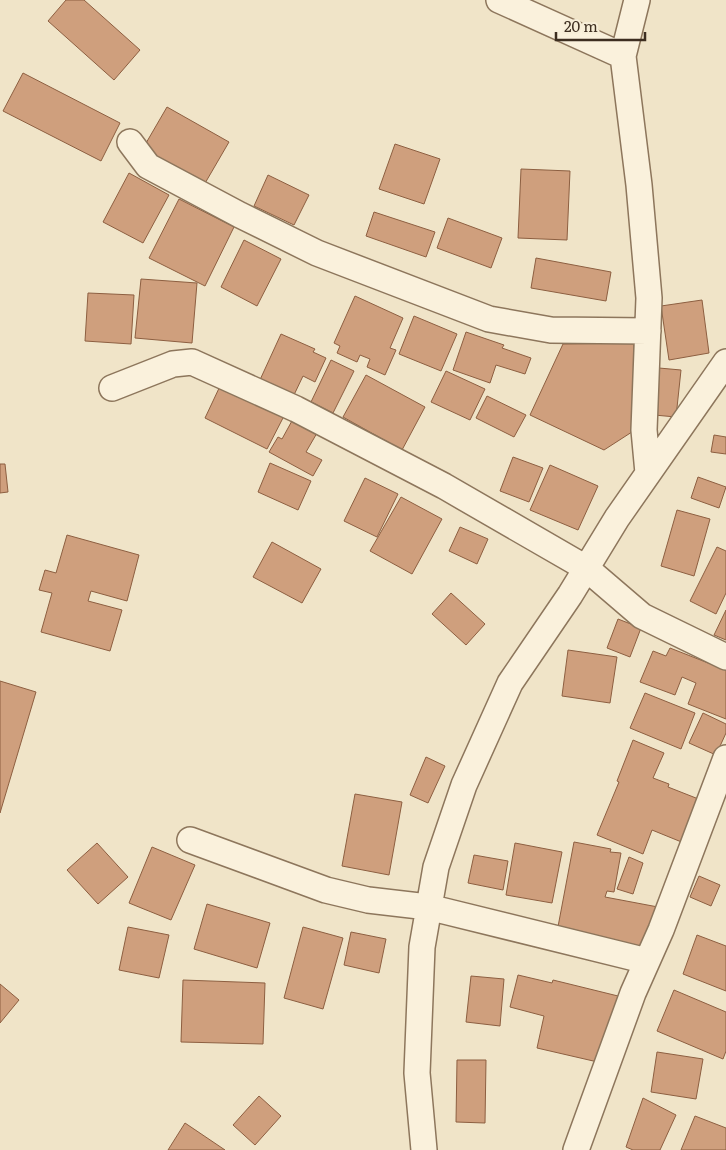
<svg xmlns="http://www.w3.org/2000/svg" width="726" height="1150" font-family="Literata,serif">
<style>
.building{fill:#cf9f7d;stroke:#8d5f41}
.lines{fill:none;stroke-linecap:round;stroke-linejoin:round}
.street-casing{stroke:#8d765c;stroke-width:28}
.street{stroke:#faf1dc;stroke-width:25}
</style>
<rect width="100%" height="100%" fill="#f0e4c8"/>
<!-- building -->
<path class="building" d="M 66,0 L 84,0 L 140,50 L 114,80 L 48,21 Z
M 23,73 L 120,123 L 101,161 L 3,111 Z
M 167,107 L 229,142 L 204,185 L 142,150 Z
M 395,144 L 440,159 L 424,204 L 379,189 Z
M 521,169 L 570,171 L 567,240 L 518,238 Z
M 129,173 L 169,195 L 143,243 L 103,222 Z
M 268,175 L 309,195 L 294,225 L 254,206 Z
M 179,199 L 234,227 L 205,286 L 149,258 Z
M 374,212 L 435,232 L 426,257 L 366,236 Z
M 448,218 L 502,238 L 491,268 L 437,248 Z
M 244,240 L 281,259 L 257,306 L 221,287 Z
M 536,258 L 611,272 L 606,301 L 531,288 Z
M 141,279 L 197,283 L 192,343 L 135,338 Z
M 88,293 L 134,295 L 131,344 L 85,341 Z
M 355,296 L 403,318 L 390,348 L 396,350 L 385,375 L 367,367 L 370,359 L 360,355 L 357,362 L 337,353 L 340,346 L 334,343 Z
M 702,300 L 709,353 L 669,360 L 661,306 Z
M 414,316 L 457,334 L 441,371 L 399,354 Z
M 466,332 L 504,345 L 502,348 L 531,358 L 525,374 L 496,365 L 490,383 L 453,370 Z
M 281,334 L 315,349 L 313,352 L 326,358 L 315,382 L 303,376 L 293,397 L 259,382 Z
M 634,343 L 635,430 L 604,450 L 530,415 L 563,344 Z
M 331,360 L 354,371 L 333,413 L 311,402 Z
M 659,368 L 681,370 L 676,417 L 654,415 Z
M 446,371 L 485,389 L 470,420 L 431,402 Z
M 366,375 L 425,407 L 402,450 L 343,417 Z
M 221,384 L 284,416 L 267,449 L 205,418 Z
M 487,396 L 526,415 L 514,437 L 476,418 Z
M 293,419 L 317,433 L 306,452 L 322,460 L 313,476 L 269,452 L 278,437 L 282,439 Z
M 714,435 L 726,437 L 726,454 L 711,452 Z
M 513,457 L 543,468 L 529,502 L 500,491 Z
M 270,463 L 311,481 L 298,510 L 258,492 Z
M 0,464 L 5,464 L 8,492 L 0,493 Z
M 550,465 L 598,486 L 578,530 L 530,510 Z
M 698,477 L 726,487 L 719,508 L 691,498 Z
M 365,478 L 398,494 L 377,537 L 344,521 Z
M 401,497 L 442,519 L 412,574 L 370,551 Z
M 677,510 L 710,519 L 694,576 L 661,566 Z
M 460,527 L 488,539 L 477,564 L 449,551 Z
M 67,535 L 139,555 L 127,601 L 91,591 L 88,601 L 122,610 L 110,651 L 41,632 L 52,593 L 39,590 L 45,570 L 56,573 Z
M 272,542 L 321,569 L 302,603 L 253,577 Z
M 717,547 L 726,551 L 726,593 L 716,614 L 690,601 Z
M 451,593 L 485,624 L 466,645 L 432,614 Z
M 726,610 L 726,640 L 714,635 Z
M 618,619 L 641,628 L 630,657 L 607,648 Z
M 670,648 L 726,670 L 726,719 L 688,704 L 696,683 L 682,677 L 675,695 L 640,682 L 653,651 L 666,656 Z
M 568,650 L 617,657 L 610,703 L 562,696 Z
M 0,681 L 36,692 L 0,813 Z
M 645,693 L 695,713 L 681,749 L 630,728 Z
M 703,713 L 726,724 L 726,733 L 716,755 L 689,743 Z
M 633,740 L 664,753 L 653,778 L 669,784 L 668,787 L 701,800 L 684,843 L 652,830 L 643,854 L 597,835 L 619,782 L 617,781 Z
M 426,757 L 445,766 L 428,803 L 410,795 Z
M 355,794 L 402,802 L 389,875 L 342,866 Z
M 574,842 L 611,849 L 610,852 L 621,853 L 614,892 L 607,891 L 605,897 L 658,907 L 650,949 L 557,932 Z
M 97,843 L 128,877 L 98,904 L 67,870 Z
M 515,843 L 562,852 L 552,903 L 506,895 Z
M 152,847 L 195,865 L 171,920 L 129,903 Z
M 474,855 L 508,861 L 503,890 L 468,883 Z
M 629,857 L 643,863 L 633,894 L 617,889 Z
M 699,876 L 720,885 L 711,906 L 690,897 Z
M 207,904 L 270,923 L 257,968 L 194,949 Z
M 128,927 L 169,935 L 159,978 L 119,970 Z
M 303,927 L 343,938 L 323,1009 L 284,998 Z
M 351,932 L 386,939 L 379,973 L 344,965 Z
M 697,935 L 726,946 L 726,991 L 683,974 Z
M 518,975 L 552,983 L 553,980 L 618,996 L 602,1063 L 537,1048 L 544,1016 L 510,1007 Z
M 471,976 L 504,979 L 500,1026 L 466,1022 Z
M 183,980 L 265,983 L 263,1044 L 181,1042 Z
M 0,984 L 19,1000 L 0,1023 Z
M 674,990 L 726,1012 L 726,1051 L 723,1059 L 657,1031 Z
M 657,1052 L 703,1059 L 696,1099 L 651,1092 Z
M 457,1060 L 486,1060 L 485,1123 L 456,1122 Z
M 259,1096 L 281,1116 L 255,1145 L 233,1125 Z
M 643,1098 L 676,1115 L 660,1150 L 633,1150 L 626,1147 Z
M 695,1116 L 726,1128 L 726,1150 L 681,1150 Z
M 185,1123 L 225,1150 L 168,1150 Z"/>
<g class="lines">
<defs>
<path id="street" d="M 499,0 L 623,56
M 637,0 L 623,56 L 639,185 L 649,298 L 644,430 L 648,473
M 130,142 L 148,166 L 240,215 L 317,253 L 489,319 L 551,330 L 648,331
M 112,388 L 173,364 L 192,362 L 296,409 L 444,486 L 586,568 L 642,616 L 726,657
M 190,840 L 326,890 L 368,900 L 428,907 L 647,961
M 424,1150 L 417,1073 L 422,947 L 436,867 L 464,785 L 510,683 L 570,595 L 617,518 L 726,362
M 576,1150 L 633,993 L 661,930 L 726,758"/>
</defs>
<!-- street casing -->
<use href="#street" class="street-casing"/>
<!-- street -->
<use href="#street" class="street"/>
</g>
<!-- scale -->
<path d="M556 32v8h89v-8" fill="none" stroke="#3d2e20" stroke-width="2.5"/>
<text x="564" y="32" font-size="15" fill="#3d2e20" stroke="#f7eed8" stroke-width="4" paint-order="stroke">20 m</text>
</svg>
